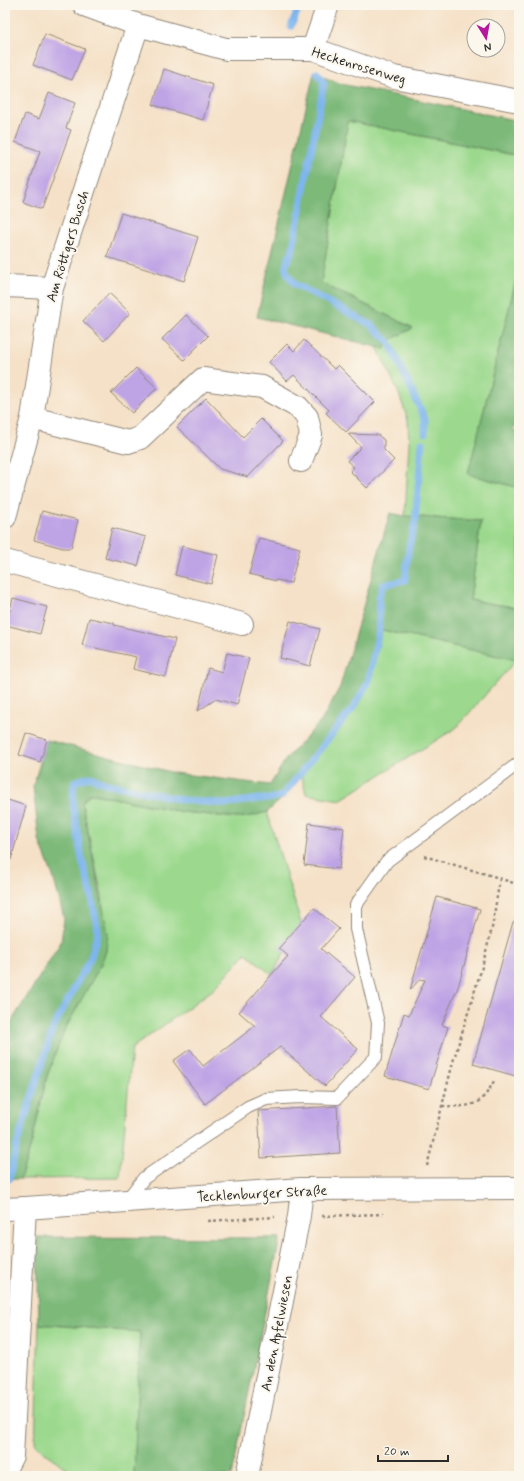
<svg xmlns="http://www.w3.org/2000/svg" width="524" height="1481" font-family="Mynerve,sans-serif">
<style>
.green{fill:#9cd98e;stroke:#64825c}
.forest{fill:#7db979;stroke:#547252}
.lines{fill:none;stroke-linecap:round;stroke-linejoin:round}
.stream{stroke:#7db5ed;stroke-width:7}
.building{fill:#bea3e5}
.lane-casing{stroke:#908679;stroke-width:14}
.street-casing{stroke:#908679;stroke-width:24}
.secondary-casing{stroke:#908679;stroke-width:24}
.path{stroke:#908679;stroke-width:2.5;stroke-dasharray:3 3;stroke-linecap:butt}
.lane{stroke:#fff;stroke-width:12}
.street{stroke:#fff;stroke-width:22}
.secondary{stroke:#fff;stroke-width:22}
.labels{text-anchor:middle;stroke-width:4;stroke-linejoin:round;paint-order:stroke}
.street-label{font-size:14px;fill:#2b2b2b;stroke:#fbf7ec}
</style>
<rect width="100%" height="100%" fill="#fbf7ec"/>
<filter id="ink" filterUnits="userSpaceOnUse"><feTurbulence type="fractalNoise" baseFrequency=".025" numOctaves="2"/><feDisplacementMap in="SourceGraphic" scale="8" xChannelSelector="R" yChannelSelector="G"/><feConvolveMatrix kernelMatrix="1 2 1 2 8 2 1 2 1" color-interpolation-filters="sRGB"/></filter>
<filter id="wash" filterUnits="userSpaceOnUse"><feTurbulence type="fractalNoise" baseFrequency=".012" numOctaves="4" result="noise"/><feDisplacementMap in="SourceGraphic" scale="16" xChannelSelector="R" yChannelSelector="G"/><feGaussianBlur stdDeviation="0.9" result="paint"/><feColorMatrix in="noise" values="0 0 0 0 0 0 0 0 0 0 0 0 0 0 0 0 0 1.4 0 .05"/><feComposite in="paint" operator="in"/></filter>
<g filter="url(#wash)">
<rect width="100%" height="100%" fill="#f5e1c7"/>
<!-- green -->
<path class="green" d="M 348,121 L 519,156 L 519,268 L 468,474 L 519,488 L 519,608 L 470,600 L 481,521 L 405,516 L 409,443 L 408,420 L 399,394 L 377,347 L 385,348 L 386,342 L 413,328 L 321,283 Z
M 382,630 L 516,660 L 456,728 L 340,800 L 306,794 L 301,774 L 356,708 L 370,681 Z
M 89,794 L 94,794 L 182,812 L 237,818 L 252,816 L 267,812 L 301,923 L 272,975 L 246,953 L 214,989 L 132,1048 L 120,1178 L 20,1179 L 32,1142 L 47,1076 L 64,1031 L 101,964 L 106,951 L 102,896 L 82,803 Z
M 39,1324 L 140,1332 L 134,1476 L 75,1476 L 35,1444 Z"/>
<!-- forest -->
<path class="forest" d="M 314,73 L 341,84 L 519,121 L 519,156 L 348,121 L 321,283 L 413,328 L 386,342 L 385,349 L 257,317 Z
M 519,268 L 519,406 L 513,430 L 519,432 L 519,488 L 468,474 Z
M 390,513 L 405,516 L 481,521 L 470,600 L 519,608 L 519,663 L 516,660 L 382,630 L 370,681 L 356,708 L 284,797 L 267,812 L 252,816 L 237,818 L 182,812 L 94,794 L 89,794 L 82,803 L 108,933 L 106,951 L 101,964 L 64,1031 L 47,1076 L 32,1142 L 20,1179 L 5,1179 L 5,1032 L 61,942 L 64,918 L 53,876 L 39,840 L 33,786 L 47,740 L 174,773 L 270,785 L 286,759 L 322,720 L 340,687 Z
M 37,1237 L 280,1238 L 232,1476 L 134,1476 L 140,1332 L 39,1324 Z"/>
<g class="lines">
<!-- stream -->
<path class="stream" d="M 291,26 L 297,12 L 298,5
M 317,73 L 324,83 L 292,252 C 283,267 283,270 295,284 L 371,325 L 389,342 L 425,419 L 425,433
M 9,1179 L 17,1144 L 53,1028 L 91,957 L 98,931 L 91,893 L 82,860 L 73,805 L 74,782 L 79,780 L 91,777 L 104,783 L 183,800 L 225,804 L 259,799 L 268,799 L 282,796 L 354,707 L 368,682 L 379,629 L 379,597 L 383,585 L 405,580 L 409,546 L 415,523 L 422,443"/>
</g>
<g id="blocks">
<!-- building -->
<path class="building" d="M 45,34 L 85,49 L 72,80 L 33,65 Z
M 164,69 L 213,85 L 203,120 L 153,105 Z
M 49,93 L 75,103 L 66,128 L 71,130 L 42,209 L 23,202 L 40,151 L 15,142 L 25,114 L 39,119 Z
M 121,213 L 198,237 L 184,281 L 107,257 Z
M 109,293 L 130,313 L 104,341 L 83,321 Z
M 186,315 L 208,336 L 184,360 L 162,339 Z
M 304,340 L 334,369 L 338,365 L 375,402 L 346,432 L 326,413 L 329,410 L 294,375 L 287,381 L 269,362 L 287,344 L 294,351 Z
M 136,368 L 157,388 L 132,413 L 111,393 Z
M 206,398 L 243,437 L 261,419 L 283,441 L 248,477 L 220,469 L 177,427 Z
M 348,434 L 378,435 L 384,440 L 384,450 L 394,460 L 367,488 L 350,471 L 354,467 L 347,461 L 361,447 Z
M 42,511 L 78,520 L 71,548 L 63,548 L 34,540 Z
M 112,528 L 146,537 L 138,566 L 105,558 Z
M 259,538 L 300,548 L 291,583 L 276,580 L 276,581 L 249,574 Z
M 182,546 L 218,555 L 211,584 L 175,575 Z
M 13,598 L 47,607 L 40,634 L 6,625 Z
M 89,618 L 114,623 L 114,625 L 175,639 L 166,677 L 133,669 L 136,657 L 82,645 Z
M 290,621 L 320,629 L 310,666 L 280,658 Z
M 227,653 L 249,658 L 237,705 L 216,699 L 198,711 L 208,668 L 222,672 Z
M 26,733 L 47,740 L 40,762 L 19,755 Z
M 5,799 L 26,806 L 11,860 L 5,859 Z
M 309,823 L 344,828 L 339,869 L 304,865 Z
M 437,897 L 480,909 L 458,987 L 442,1025 L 448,1027 L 429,1089 L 385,1076 L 404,1013 L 409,1015 L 425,980 L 420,979 L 410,990 Z
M 314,908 L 339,929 L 321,949 L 355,977 L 321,1017 L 358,1049 L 325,1086 L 280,1047 L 205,1104 L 173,1061 L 190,1049 L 203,1066 L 255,1026 L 239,1012 L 288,956 L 279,948 Z
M 513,922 L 519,923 L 519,1077 L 473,1064 Z
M 337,1106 L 340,1153 L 261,1158 L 258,1111 Z"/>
</g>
</g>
<g filter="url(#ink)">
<use href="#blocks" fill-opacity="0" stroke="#908679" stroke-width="1"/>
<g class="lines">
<defs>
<path id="lane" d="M 126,1201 L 144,1178 L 248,1107 L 266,1099 L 300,1097 L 337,1098 L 376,1057 L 378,1023 L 356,929 L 356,905 L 387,861 L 519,763"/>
<path id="street" d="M 84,5 L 138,25 L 226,49 L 313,49 L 394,77 L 519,101
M 313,49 L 328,5
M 5,286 L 52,288
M 32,418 L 128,442 L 140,438 L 203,379 L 262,387 L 298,407 L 307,417 L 311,435 L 301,461
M 5,517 L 32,418 L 52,288 L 138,25
M 5,561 L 242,624
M 5,1469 L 12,1456 L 25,1208
M 247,1476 L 299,1216 L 302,1189"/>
<path id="secondary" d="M 5,1209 L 25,1208 L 302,1189 L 519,1188"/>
</defs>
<!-- lane casing -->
<use href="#lane" class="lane-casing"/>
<!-- street casing -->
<use href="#street" class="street-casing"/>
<!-- secondary casing -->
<use href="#secondary" class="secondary-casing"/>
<!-- path -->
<path class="path" d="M 424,856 L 496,877 L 519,885
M 442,1106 C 472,1107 481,1107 495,1079
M 427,1166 L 453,1062 L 482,967 L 492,928 L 500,878
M 322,1216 L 383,1214
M 208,1221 L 275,1217"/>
<!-- lane -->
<use href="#lane" class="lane"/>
<!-- street -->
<use href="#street" class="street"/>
<!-- secondary -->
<use href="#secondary" class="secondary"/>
</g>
</g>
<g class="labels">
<!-- street labels -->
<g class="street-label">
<text transform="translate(359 65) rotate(17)" y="5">Heckenrosenweg</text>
<text transform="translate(67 246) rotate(-73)" y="5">Am Röttgers Busch</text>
<text transform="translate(262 1193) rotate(-3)" y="5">Tecklenburger Straße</text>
<text transform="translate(276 1333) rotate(-79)" y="5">An den Apfelwiesen</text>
</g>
</g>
<!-- margin -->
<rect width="524" height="1481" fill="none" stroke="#fbf7ec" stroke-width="20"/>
<!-- north arrow -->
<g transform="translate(486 38) rotate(169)"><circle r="19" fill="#fbf7ec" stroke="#a8a59f"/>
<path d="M0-3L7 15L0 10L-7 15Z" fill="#b5179e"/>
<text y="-6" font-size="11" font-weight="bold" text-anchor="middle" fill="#2b2b2b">N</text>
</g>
<!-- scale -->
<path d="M378 1455v6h70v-6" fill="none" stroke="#2b2b2b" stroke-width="2"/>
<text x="384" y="1455" font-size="12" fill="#2b2b2b" stroke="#fbf7ec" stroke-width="3" paint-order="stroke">20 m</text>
</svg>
